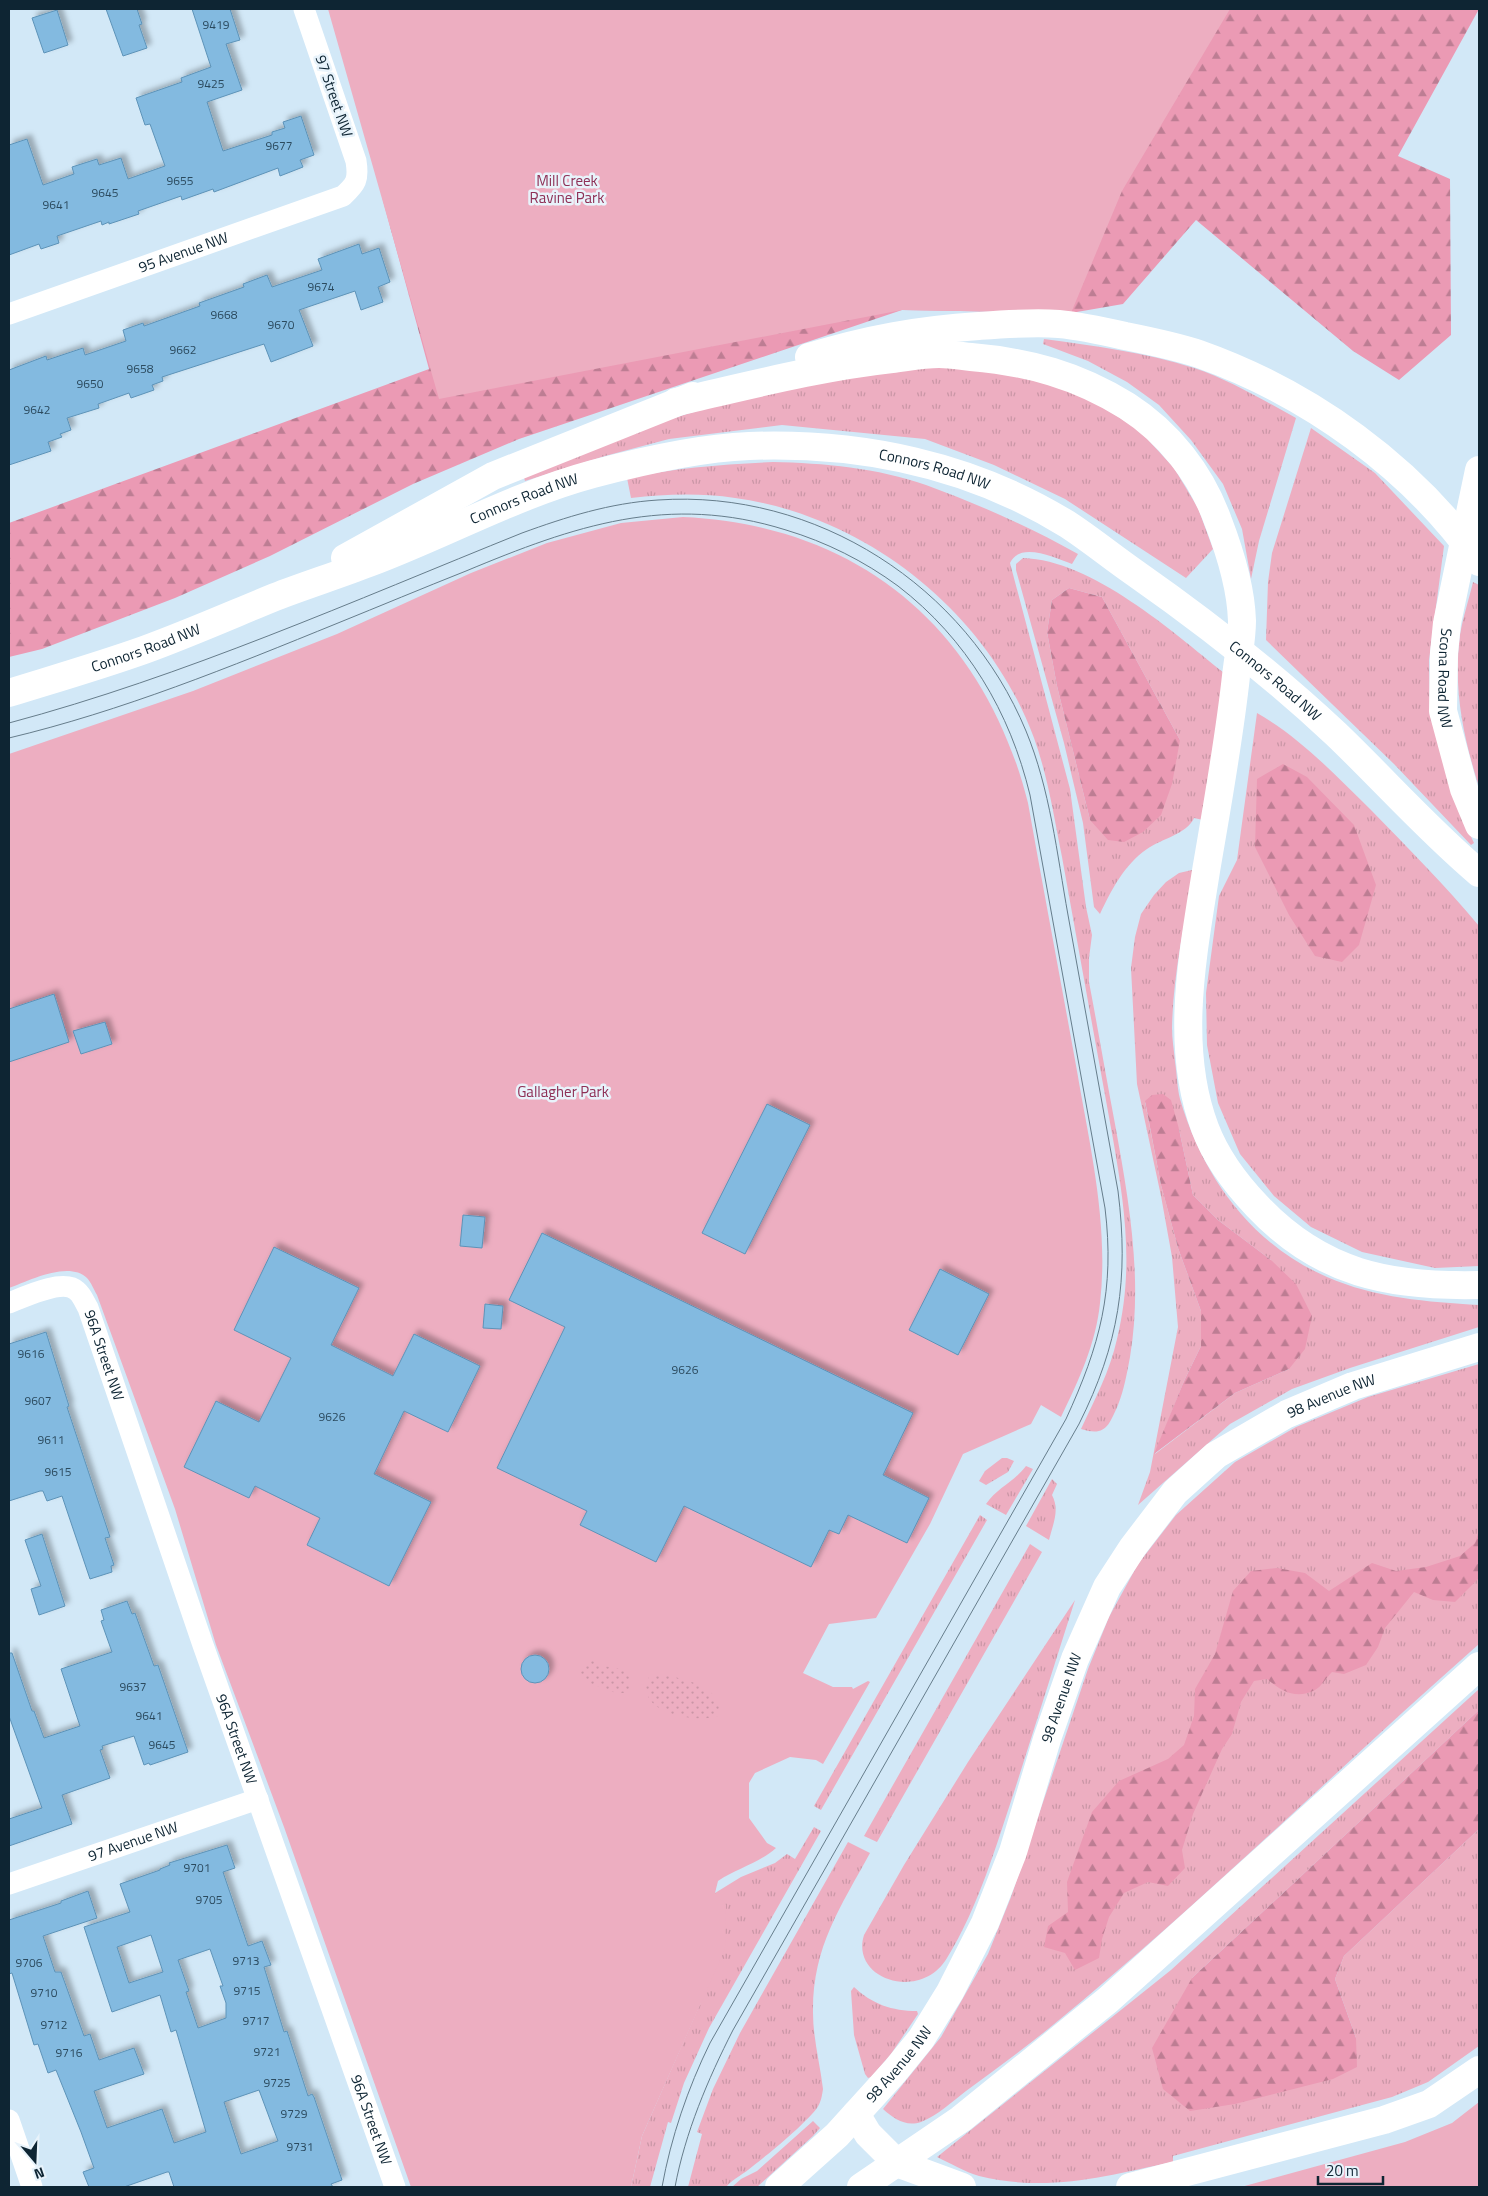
<svg xmlns="http://www.w3.org/2000/svg" width="1488" height="2196" font-family="'Titillium Web',sans-serif">
<style>
.grass{fill:url(#grass-tufts);fill-rule:evenodd}
.forest{fill:url(#forest-firs)}
.park{fill:#edaec1}
.garden{fill:url(#garden-dots)}
.building{fill:#83bae0;stroke:#5d93b8;fill-rule:evenodd;filter:url(#shadow)}
.lines{fill:none;stroke-linecap:round;stroke-linejoin:round}
.minor{stroke:#fff;stroke-width:21}
.secondary{stroke:#fff;stroke-width:28}
.tram{stroke:#667d8b;stroke-width:1}
.labels{text-anchor:middle;stroke-width:5;stroke-linejoin:round;paint-order:stroke}
.number-label{font-size:12px;fill:#2b4a5e}
.street-label{font-size:15px;fill:#0e2533;stroke:#e8f3fb}
.park-label{font-size:15px;fill:#8e3056;stroke:#e8f3fb}
</style>
<defs>
<pattern id="grass-tufts" width="24" height="20" patternUnits="userSpaceOnUse" patternTransform="scale(1.25)"><rect width="24" height="20" fill="#edaec1"/><path d="M3 7l-1-3M5 7V3M7 7l1-3M15 17l-1-3M17 17v-4M19 17l1-3" fill="none" stroke="#ca96a6"/></pattern>
<pattern id="forest-firs" width="22" height="20" patternUnits="userSpaceOnUse" patternTransform="scale(1.25)"><rect width="22" height="20" fill="#eb9ab4"/><path d="M5 1l3.5 6h-7zM16 11l3.5 6h-7z" fill="#bd7d93"/></pattern>
<pattern id="garden-dots" width="8" height="8" patternUnits="userSpaceOnUse" patternTransform="scale(1.25)"><rect width="8" height="8" fill="#edaec1"/><path d="M2 2h.1M6 6h.1" fill="none" stroke="#ca96a6" stroke-width="1.8" stroke-linecap="round"/></pattern>
<filter id="shadow"><feDropShadow dx="4.5" dy="-4.5" stdDeviation="2.5" flood-color="#0004"/></filter>
</defs>
<rect width="100%" height="100%" fill="#d2e8f7"/>
<!-- grass -->
<path class="grass" d="M 1044,339 C 1094,346 1145,352 1194,368 C 1230,380 1263,400 1296,418 L 1259,541 L 1251,579 L 1242,529 L 1223,484 L 1191,440 L 1159,405 L 1127,382 L 1088,361 L 1043,344 Z
M 918,367 L 968,368 L 1045,380 L 1089,398 L 1140,431 L 1174,468 L 1198,508 L 1213,549 L 1186,578 L 1065,499 L 994,465 L 925,439 L 782,425 L 669,439 L 605,456 L 525,481 L 522,471 C 623,435 733,394 839,376 C 865,371 892,370 918,367 Z
M 1311,428 L 1375,473 L 1444,546 L 1429,660 L 1430,715 L 1459,811 L 1474,843 L 1471,845 L 1394,764 L 1266,640 L 1268,582 L 1272,553 Z
M 773,462 C 823,463 878,468 926,485 C 978,504 1030,527 1078,554 L 1072,564 C 1055,558 1020,541 1010,563 L 1070,789 L 1086,907 L 1092,935 L 1089,958 L 1089,982 C 1098,1029 1106,1077 1115,1124 C 1129,1201 1143,1279 1130,1357 C 1127,1373 1124,1390 1118,1405 C 1109,1425 1106,1437 1081,1429 C 1095,1399 1110,1371 1117,1339 C 1134,1269 1125,1208 1113,1139 C 1105,1095 1097,1051 1089,1007 C 1080,957 1071,907 1062,857 C 1054,817 1048,777 1034,738 C 988,613 867,516 735,498 C 700,493 666,494 631,498 L 627,478 C 676,468 723,464 773,462 Z
M 1023,558 C 1092,560 1173,632 1224,673 L 1203,820 L 1194,818 C 1187,834 1161,839 1147,849 C 1124,865 1112,889 1100,914 L 1094,907 L 1083,823 L 1064,743 L 1016,570 L 1016,564 ZM 1069,588 L 1102,597 L 1180,740 L 1090,820 L 1057,686 L 1047,632 L 1052,600 Z
M 1473,582 L 1479,585 L 1479,787 C 1463,736 1453,689 1460,635 C 1463,617 1469,599 1473,582 Z
M 1257,713 C 1301,738 1334,774 1370,809 C 1407,847 1445,885 1479,926 L 1479,1266 L 1435,1268 L 1362,1252 L 1311,1227 L 1274,1196 L 1240,1154 L 1218,1103 L 1207,1045 L 1206,993 L 1219,896 L 1237,860 Z
M 1192,870 L 1194,874 C 1184,925 1173,976 1172,1028 C 1172,1039 1174,1050 1175,1062 C 1177,1074 1177,1087 1180,1099 C 1203,1177 1251,1244 1327,1277 C 1375,1298 1428,1302 1479,1305 L 1479,1327 L 1350,1368 L 1292,1389 L 1230,1424 L 1138,1505 L 1150,1472 L 1178,1327 L 1172,1257 L 1161,1196 L 1137,1084 L 1131,968 L 1135,937 L 1141,914 L 1154,895 L 1166,882 L 1179,873 ZM 1145,1102 L 1179,1129 L 1193,1195 L 1218,1220 L 1271,1260 L 1289,1369 L 1235,1393 L 1155,1454 L 1184,1381 L 1201,1346 L 1201,1311 L 1178,1248 L 1161,1185 Z
M 1479,1364 L 1479,1644 C 1336,1770 1201,1904 1053,2025 C 1025,2048 996,2069 966,2091 C 953,2101 937,2116 921,2122 C 906,2127 894,2119 883,2109 L 941,2037 L 988,1954 L 1011,1897 L 1088,1669 L 1109,1617 L 1138,1564 L 1176,1515 L 1235,1462 L 1296,1427 L 1368,1397 Z
M 1002,1458 L 1007,1458 L 1014,1461 L 1008,1472 L 986,1485 L 979,1481 L 985,1471 Z
M 1026,1466 L 1033,1469 L 1006,1515 L 986,1504 C 998,1487 1013,1483 1026,1466 Z
M 1052,1479 L 1057,1484 L 1052,1495 C 1060,1510 1053,1524 1049,1540 L 1026,1526 Z
M 980,1515 L 987,1520 L 821,1810 L 814,1806 Z
M 1030,1544 L 1042,1552 L 877,1842 L 864,1836 Z
M 1075,1600 C 1055,1663 1035,1726 1015,1789 C 996,1846 979,1906 947,1958 C 921,2002 850,1980 864,1935 L 904,1865 L 968,1762 Z
M 1479,1689 L 1479,1710 L 1192,1978 L 1356,2038 L 1335,1979 L 1344,1956 L 1479,1829 L 1479,2046 L 1428,2082 L 1392,2097 L 1173,2156 L 1173,2162 C 1105,2176 1049,2193 979,2176 C 965,2172 950,2163 937,2157 L 1171,1970 Z
M 814,1827 L 821,1831 L 709,2028 L 684,2083 L 671,2123 L 668,2122 L 650,2187 L 631,2187 L 642,2136 L 701,2002 L 715,1893 L 741,1877 L 775,1863 L 787,1854 L 795,1859 Z
M 848,1842 L 870,1853 C 840,1908 812,1948 813,2013 C 813,2038 820,2064 823,2089 C 822,2096 821,2102 817,2108 C 805,2124 770,2153 753,2166 C 744,2174 734,2178 726,2187 L 688,2187 L 702,2134 L 697,2132 L 713,2089 L 740,2033 Z
M 854,1987 C 872,2004 892,2011 917,2011 L 918,2014 L 891,2054 L 871,2077 L 868,2078 L 865,2074 L 854,2035 L 851,1991 Z
M 813,2121 L 820,2128 L 813,2136 L 757,2187 L 732,2187 L 741,2179 L 757,2171 Z"/>
<!-- forest -->
<path class="forest" d="M 766,9 L 1479,9 L 1398,156 L 1450,179 L 1451,335 L 1399,380 L 1353,351 L 1196,220 L 1123,304 L 1071,313 L 902,310 L 519,439 L 413,484 L 270,556 L 175,598 L 42,649 L 9,657 L 9,523 L 429,369 L 382,197 Z
M 1069,588 L 1102,597 L 1180,740 L 1172,784 L 1161,815 L 1143,832 L 1124,842 L 1108,840 L 1090,820 L 1057,686 L 1047,632 L 1052,600 Z
M 1283,764 L 1307,777 L 1354,825 L 1376,885 L 1359,945 L 1342,962 L 1315,956 L 1289,915 L 1255,847 L 1257,779 Z
M 1163,1094 L 1171,1100 L 1179,1129 L 1193,1195 L 1218,1220 L 1271,1260 L 1296,1284 L 1312,1316 L 1305,1349 L 1289,1369 L 1235,1393 L 1154,1454 L 1184,1381 L 1201,1346 L 1201,1311 L 1178,1248 L 1161,1185 L 1145,1101 L 1152,1095 Z
M 1479,1531 L 1479,1578 L 1455,1602 L 1433,1600 L 1414,1592 L 1385,1628 L 1378,1647 L 1366,1665 L 1344,1674 L 1332,1672 C 1327,1677 1321,1687 1315,1690 C 1296,1700 1281,1691 1267,1679 L 1254,1681 L 1241,1702 L 1232,1734 L 1222,1749 L 1193,1814 L 1182,1850 L 1185,1868 L 1168,1886 L 1148,1882 L 1124,1893 L 1109,1917 L 1102,1939 L 1099,1958 L 1075,1970 L 1065,1953 L 1044,1947 L 1048,1926 L 1068,1912 L 1067,1882 L 1092,1812 L 1119,1781 L 1168,1759 L 1184,1745 L 1194,1716 L 1195,1689 L 1215,1654 L 1233,1591 L 1251,1571 L 1277,1568 L 1305,1573 L 1329,1591 L 1372,1563 L 1396,1571 L 1426,1567 L 1460,1556 L 1475,1543 Z
M 1479,1710 L 1479,1829 L 1344,1956 L 1335,1979 L 1356,2038 L 1357,2067 L 1333,2079 L 1235,2104 L 1190,2111 L 1163,2089 L 1152,2048 L 1192,1978 Z"/>
<!-- park -->
<path class="park" d="M 328,9 L 1230,9 L 1122,191 L 1071,313 L 902,310 L 439,399 Z
M 683,517 C 862,525 985,632 1028,803 C 1044,893 1061,982 1077,1071 C 1090,1147 1109,1225 1100,1303 C 1096,1343 1079,1380 1061,1417 L 1041,1405 L 1031,1424 L 963,1454 L 930,1524 L 876,1618 L 829,1624 L 803,1673 L 833,1687 L 852,1687 L 853,1689 L 868,1681 L 870,1682 L 823,1764 L 816,1760 L 790,1757 L 755,1773 L 749,1783 L 749,1818 L 767,1843 L 776,1848 C 761,1862 736,1869 718,1881 L 715,1893 L 726,1905 L 725,1949 L 642,2136 L 631,2187 L 411,2187 L 284,1827 L 216,1645 L 175,1509 L 97,1295 C 94,1290 91,1282 87,1278 C 69,1260 28,1281 9,1288 L 9,754 L 193,691 L 337,634 L 471,573 L 547,543 L 621,523 Z
M 1479,2102 L 1479,2187 L 1241,2187 L 1405,2142 L 1452,2123 Z"/>
<!-- garden -->
<path class="garden" d="M 591,1660 L 604,1666 L 625,1670 L 629,1677 L 629,1690 L 624,1693 L 616,1693 L 581,1680 L 579,1674 Z
M 660,1674 C 681,1678 727,1687 718,1716 C 695,1724 630,1712 650,1675 Z"/>
<!-- building -->
<path class="building" d="M 106,9 L 137,9 L 142,24 L 139,25 L 147,48 L 123,56 Z
M 192,9 L 230,9 L 240,40 L 226,44 L 242,90 L 207,102 L 223,151 L 272,135 L 272,132 L 285,128 L 283,122 L 301,116 L 314,155 L 300,160 L 303,167 L 280,176 L 278,168 L 214,192 L 213,189 L 182,200 L 181,196 L 138,211 L 139,214 L 109,224 L 109,222 L 102,225 L 101,221 L 57,236 L 59,243 L 41,249 L 39,244 L 9,255 L 9,145 L 27,139 L 43,185 L 74,174 L 72,167 L 97,159 L 99,165 L 121,158 L 128,179 L 165,166 L 150,124 L 145,125 L 136,98 L 182,82 L 181,78 L 211,67 Z
M 57,10 L 68,45 L 44,53 L 32,18 Z
M 359,244 L 362,254 L 379,248 L 390,282 L 378,287 L 383,302 L 361,310 L 355,291 L 299,310 L 313,346 L 271,362 L 264,344 L 162,377 L 163,381 L 152,385 L 154,390 L 131,398 L 129,393 L 98,404 L 99,408 L 67,418 L 71,430 L 60,434 L 62,437 L 48,442 L 51,451 L 9,465 L 9,370 L 46,356 L 47,360 L 83,348 L 85,355 L 126,341 L 123,330 L 143,323 L 144,326 L 200,306 L 199,303 L 244,287 L 243,284 L 267,275 L 272,287 L 322,270 L 318,259 Z
M 54,994 L 69,1042 L 9,1062 L 9,1009 Z
M 105,1022 L 112,1044 L 81,1054 L 73,1031 Z
M 767,1104 L 810,1125 L 745,1254 L 702,1233 Z
M 463,1215 L 485,1217 L 482,1248 L 460,1246 Z
M 542,1233 L 913,1413 L 883,1475 L 929,1498 L 907,1543 L 848,1515 L 839,1534 L 829,1530 L 811,1567 L 684,1506 L 656,1562 L 580,1525 L 587,1511 L 497,1468 L 565,1327 L 509,1300 Z
M 274,1247 L 359,1288 L 331,1345 L 393,1376 L 414,1334 L 480,1366 L 448,1432 L 404,1411 L 374,1474 L 431,1502 L 389,1586 L 307,1545 L 320,1518 L 255,1486 L 249,1498 L 184,1467 L 216,1401 L 259,1422 L 291,1358 L 234,1330 Z
M 940,1269 L 989,1294 L 958,1355 L 909,1330 Z
M 485,1304 L 503,1306 L 501,1329 L 483,1328 Z
M 46,1332 L 69,1406 L 67,1407 L 110,1537 L 105,1538 L 114,1565 L 111,1566 L 112,1572 L 90,1579 L 62,1496 L 47,1501 L 43,1491 L 40,1491 L 9,1501 L 9,1344 Z
M 42,1534 L 65,1606 L 39,1615 L 31,1589 L 41,1586 L 25,1540 Z
M 127,1601 L 132,1614 L 135,1613 L 154,1666 L 158,1665 L 188,1752 L 150,1765 L 149,1763 L 144,1765 L 134,1736 L 102,1746 L 103,1749 L 100,1750 L 110,1778 L 62,1795 L 72,1824 L 9,1846 L 9,1819 L 42,1808 L 9,1716 L 9,1653 L 12,1653 L 32,1711 L 34,1711 L 44,1738 L 80,1726 L 61,1669 L 112,1652 L 101,1621 L 104,1620 L 101,1610 Z
M521 1669a14 14 0 1 1 28 0a14 14 0 1 1-28 0Z
M 227,1845 L 235,1868 L 223,1872 L 248,1946 L 262,1941 L 271,1965 L 264,1967 L 284,2032 L 287,2031 L 308,2096 L 312,2094 L 314,2097 L 342,2180 L 331,2184 L 333,2187 L 174,2187 L 169,2172 L 167,2172 L 124,2187 L 89,2187 L 83,2172 L 94,2168 L 81,2132 L 56,2070 L 48,2073 L 38,2044 L 34,2045 L 12,1973 L 9,1974 L 9,1920 L 61,1903 L 61,1901 L 88,1891 L 97,1918 L 43,1936 L 55,1972 L 61,1972 L 84,2036 L 90,2034 L 99,2060 L 134,2048 L 144,2074 L 94,2091 L 107,2128 L 162,2109 L 174,2143 L 206,2132 L 176,2030 L 171,2032 L 160,1995 L 112,2012 L 84,1927 L 130,1912 L 120,1884 L 160,1870 L 160,1869 L 170,1865 L 169,1863 ZM 151,1935 L 163,1972 L 129,1983 L 117,1947 ZM 210,1949 L 223,1986 L 220,1986 L 226,2003 L 226,2018 L 198,2028 L 186,1992 L 189,1991 L 178,1960 ZM 259,2090 L 278,2141 L 241,2154 L 224,2102 Z"/>
<g class="lines">
<!-- minor -->
<g class="minor">
<path id="s1" d="M 9,314 L 343,196 C 356,184 359,180 356,161 L 304,9"/>
<path id="s2" d="M 9,1303 C 24,1297 64,1278 77,1291 C 82,1295 85,1303 88,1308 L 203,1645 L 395,2187"/>
<path id="s3" d="M 9,1884 L 258,1799"/>
<path d="M 9,2120 L 32,2187"/>
</g>
<!-- secondary -->
<g class="secondary">
<path d="M 809,357 C 868,339 918,330 979,326 C 1006,324 1032,322 1059,324 C 1081,326 1103,331 1125,336 C 1150,341 1175,346 1199,354 C 1309,393 1412,467 1479,562"/>
<path d="M 676,402 C 747,386 819,367 892,359 C 908,357 924,354 939,354 C 950,354 961,356 971,357 C 1029,362 1077,375 1127,406 C 1169,433 1201,474 1218,521 C 1230,552 1241,587 1242,621 C 1242,639 1238,658 1236,676 C 1229,741 1217,806 1206,871 C 1193,954 1174,1046 1205,1128 C 1216,1157 1236,1184 1257,1206 C 1321,1274 1390,1287 1479,1285"/>
<path id="s4" d="M 1479,470 L 1447,623 L 1444,653 L 1443,711 L 1464,789 L 1479,825"/>
<path d="M 345,558 L 493,476 L 693,396"/>
<path id="s5" d="M 9,693 C 54,679 99,666 144,650 C 188,634 231,615 275,597 C 306,585 338,575 369,563 C 444,535 515,495 593,474 C 642,461 698,448 749,446 C 861,442 971,465 1067,524 C 1090,539 1112,557 1135,573 C 1205,622 1273,675 1336,734 C 1384,780 1428,830 1479,873"/>
<path d="M 856,2114 L 868,2134 L 897,2163 L 962,2187"/>
<path id="s6" d="M 779,2187 L 837,2135 L 895,2071 L 921,2039 L 950,1992 L 985,1923 L 1013,1852 L 1047,1739 L 1075,1659 L 1107,1587 L 1133,1547 L 1175,1492 L 1216,1455 L 1287,1414 L 1353,1386 L 1479,1347"/>
<path d="M 861,2187 L 961,2119 L 1108,2000 L 1479,1666"/>
<path d="M 1130,2187 L 1384,2120 L 1429,2104 L 1479,2070"/>
</g>
<!-- tram -->
<path class="tram" d="M 9,723 C 185,676 353,601 522,533 C 566,517 610,503 658,500 C 816,489 966,586 1026,731 C 1050,789 1057,854 1068,915 C 1085,1007 1101,1099 1118,1191 C 1129,1279 1119,1344 1079,1424 L 733,2030 C 708,2079 685,2133 675,2187
M 9,738 C 122,711 230,667 338,623 C 380,606 423,588 466,571 C 574,526 668,493 786,530 C 826,542 864,561 898,586 C 967,639 1010,712 1030,795 L 1105,1208 C 1115,1290 1100,1345 1066,1419 L 710,2043 C 688,2088 671,2137 662,2187"/>
</g>
<g class="labels">
<!-- number labels -->
<g class="number-label">
<text x="216" y="29">9419</text>
<text x="211" y="88">9425</text>
<text x="279" y="150">9677</text>
<text x="180" y="185">9655</text>
<text x="105" y="197">9645</text>
<text x="56" y="209">9641</text>
<text x="321" y="291">9674</text>
<text x="224" y="319">9668</text>
<text x="281" y="329">9670</text>
<text x="183" y="354">9662</text>
<text x="140" y="373">9658</text>
<text x="90" y="388">9650</text>
<text x="37" y="414">9642</text>
<text x="31" y="1358">9616</text>
<text x="685" y="1374">9626</text>
<text x="38" y="1405">9607</text>
<text x="332" y="1421">9626</text>
<text x="51" y="1444">9611</text>
<text x="58" y="1476">9615</text>
<text x="133" y="1691">9637</text>
<text x="149" y="1720">9641</text>
<text x="162" y="1749">9645</text>
<text x="197" y="1872">9701</text>
<text x="209" y="1904">9705</text>
<text x="246" y="1965">9713</text>
<text x="29" y="1967">9706</text>
<text x="247" y="1995">9715</text>
<text x="44" y="1997">9710</text>
<text x="256" y="2025">9717</text>
<text x="54" y="2029">9712</text>
<text x="267" y="2056">9721</text>
<text x="69" y="2057">9716</text>
<text x="277" y="2087">9725</text>
<text x="294" y="2118">9729</text>
<text x="300" y="2151">9731</text>
</g>
<!-- street labels -->
<g class="street-label">
<text transform="translate(334 96) rotate(71)" y="5">97 Street NW</text>
<text dy="5" stroke="none"><textPath href="#s1" startOffset="185">95 Avenue NW</textPath></text>
<text dy="5" stroke="none"><textPath href="#s5" startOffset="971">Connors Road NW</textPath></text>
<text dy="5" stroke="none"><textPath href="#s5" startOffset="551">Connors Road NW</textPath></text>
<text dy="5" stroke="none"><textPath href="#s5" startOffset="144">Connors Road NW</textPath></text>
<text dy="5" stroke="none"><textPath href="#s4" startOffset="212">Scona Road NW</textPath></text>
<text dy="5" stroke="none"><textPath href="#s5" startOffset="1376">Connors Road NW</textPath></text>
<text dy="5" stroke="none"><textPath href="#s2" startOffset="142">96A Street NW</textPath></text>
<text dy="5" stroke="none"><textPath href="#s6" startOffset="998">98 Avenue NW</textPath></text>
<text dy="5" stroke="none"><textPath href="#s6" startOffset="576">98 Avenue NW</textPath></text>
<text dy="5" stroke="none"><textPath href="#s2" startOffset="548">96A Street NW</textPath></text>
<text dy="5" stroke="none"><textPath href="#s3" startOffset="131">97 Avenue NW</textPath></text>
<text dy="5" stroke="none"><textPath href="#s6" startOffset="172">98 Avenue NW</textPath></text>
<text dy="5" stroke="none"><textPath href="#s2" startOffset="952">96A Street NW</textPath></text>
</g>
<!-- park labels -->
<g class="park-label">
<text x="567" y="186">Mill Creek<tspan x="567" dy="17">Ravine Park</tspan></text>
<text x="563" y="1097">Gallagher Park</text>
</g>
</g>
<!-- border -->
<rect width="1488" height="2196" fill="none" stroke="#0e2533" stroke-width="20"/>
<!-- north arrow -->
<g transform="translate(35 2161) rotate(161)" stroke="#e8f3fb" stroke-width="4" paint-order="stroke">
<path d="M0-4L9 19L0 12L-9 19Z" fill="#0e2533"/>
<text y="-8" font-size="14" font-weight="bold" text-anchor="middle" fill="#0e2533">N</text>
</g>
<!-- scale -->
<path d="M1318 2176v8h65v-8" fill="none" stroke="#0e2533" stroke-width="2.5"/>
<text x="1326" y="2176" font-size="15" fill="#0e2533" stroke="#e8f3fb" stroke-width="4" paint-order="stroke">20 m</text>
</svg>
